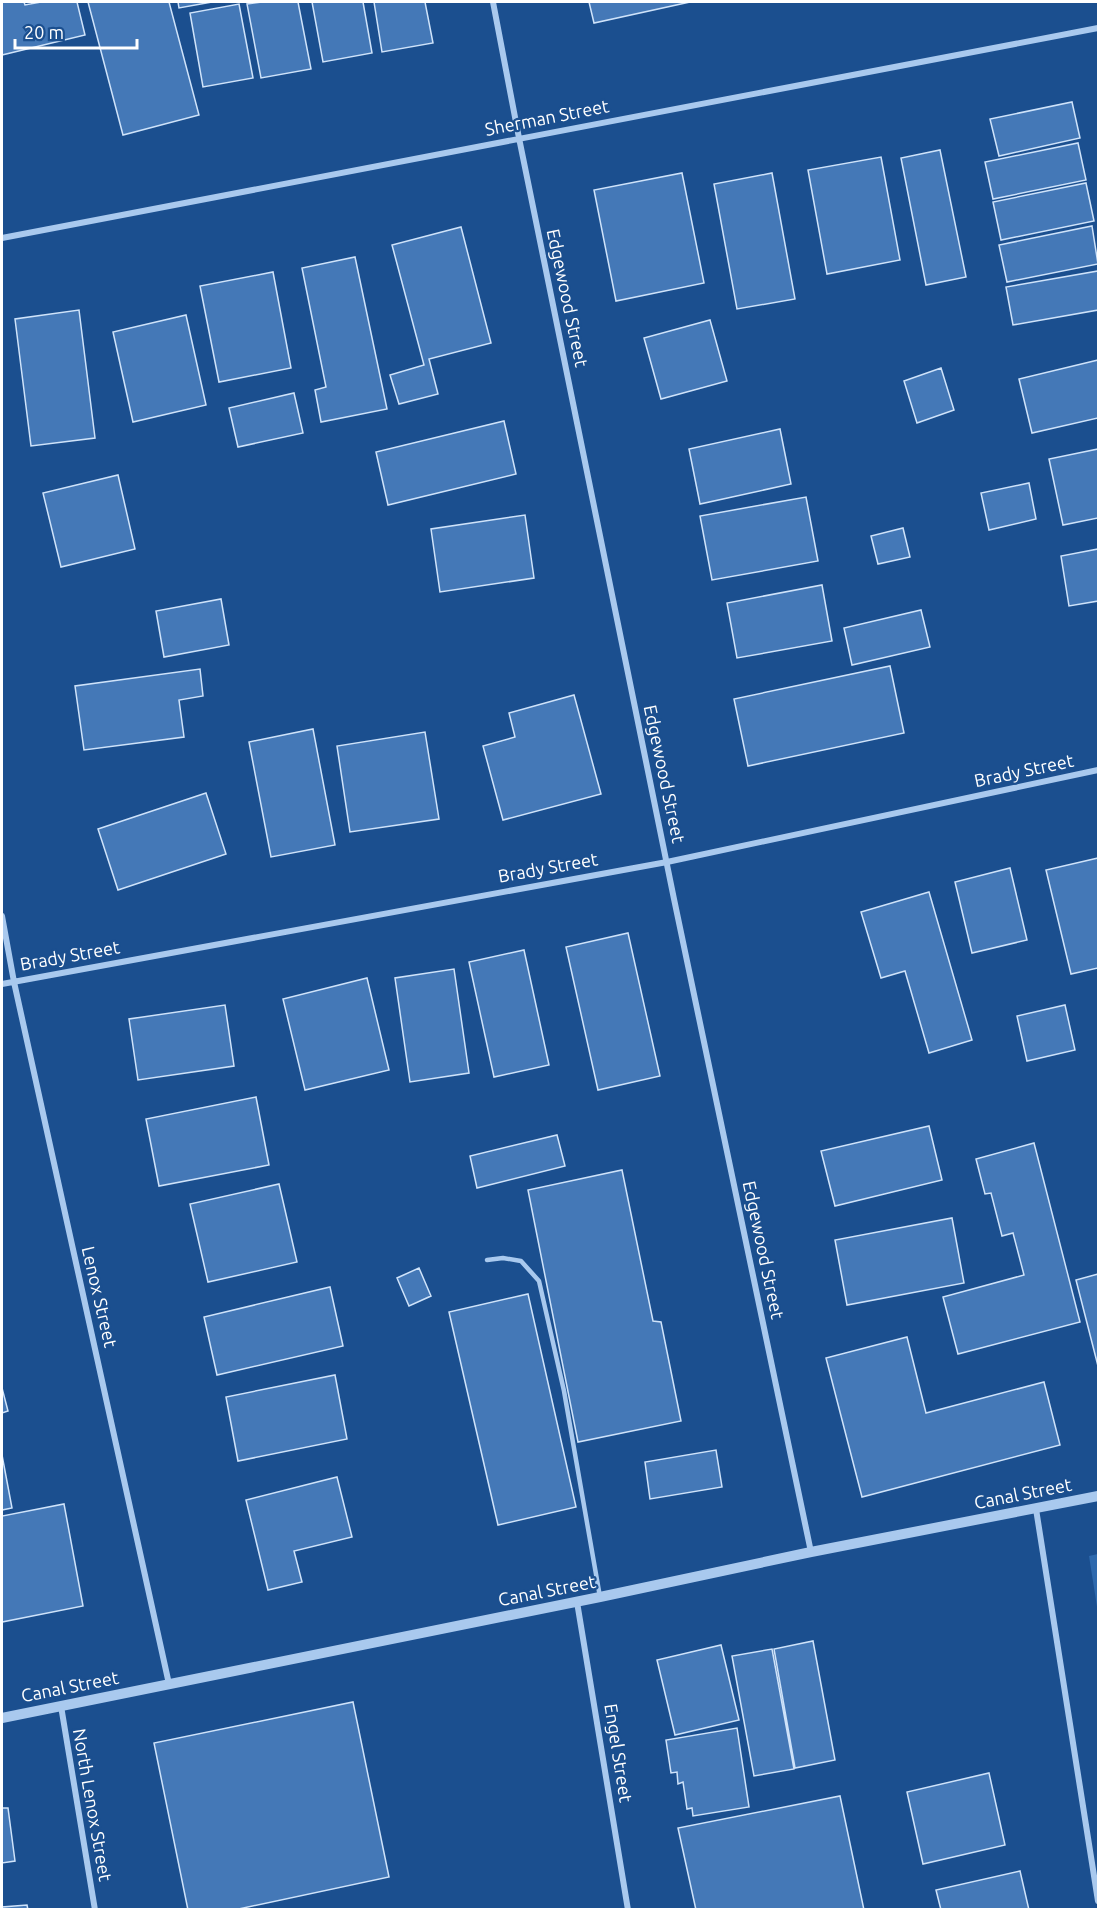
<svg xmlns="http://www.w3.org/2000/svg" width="1100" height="1911" font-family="Ubuntu,sans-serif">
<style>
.green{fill:#2e69ad}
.building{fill:#4478b7;stroke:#cfe3fa;stroke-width:1.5}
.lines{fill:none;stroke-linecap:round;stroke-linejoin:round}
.service{stroke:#a9c9ee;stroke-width:4.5}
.minor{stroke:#a9c9ee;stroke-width:6}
.tertiary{stroke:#a9c9ee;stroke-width:10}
.labels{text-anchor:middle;stroke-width:4.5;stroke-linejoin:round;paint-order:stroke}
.street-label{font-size:18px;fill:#fff;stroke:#1b4f8f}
</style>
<rect width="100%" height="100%" fill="#1b4f8f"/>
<!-- green -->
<path class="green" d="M 1098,1554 L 1098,1613 L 1089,1556 Z"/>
<!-- building -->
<path class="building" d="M 2,2 L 24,2 L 25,5 L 41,2 L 77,2 L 85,35 L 2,55 Z
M 88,2 L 169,2 L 199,115 L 123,135 Z
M 178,2 L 212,2 L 179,8 Z
M 262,2 L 298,2 L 311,69 L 261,78 L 247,4 Z
M 312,2 L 363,2 L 372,53 L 323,62 Z
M 374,2 L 425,2 L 433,43 L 382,52 Z
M 589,2 L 690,2 L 594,23 Z
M 239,4 L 253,78 L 203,87 L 190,13 Z
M 1072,102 L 1080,138 L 999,156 L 990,119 Z
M 1078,143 L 1086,180 L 993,199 L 985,162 Z
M 940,150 L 966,277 L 926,285 L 901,158 Z
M 881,157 L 900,260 L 827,274 L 808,170 Z
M 682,173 L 704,283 L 616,301 L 594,190 Z
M 772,173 L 795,299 L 737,309 L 714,184 Z
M 1086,183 L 1094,221 L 1001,240 L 993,202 Z
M 1092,226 L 1098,264 L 1007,282 L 999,245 Z
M 461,227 L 491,343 L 429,359 L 438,394 L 399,404 L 390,375 L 424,365 L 392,245 Z
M 355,257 L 387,409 L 321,422 L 315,390 L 326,387 L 302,268 Z
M 1098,271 L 1098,310 L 1013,325 L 1006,287 Z
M 273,272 L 291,368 L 219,382 L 200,286 Z
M 79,310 L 95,438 L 31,446 L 15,319 Z
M 186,315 L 206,405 L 133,422 L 113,332 Z
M 710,320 L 727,381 L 661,399 L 644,338 Z
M 1098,360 L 1098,418 L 1032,433 L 1019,379 Z
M 941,368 L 954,410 L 917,423 L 904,381 Z
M 294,393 L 303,433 L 238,447 L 229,408 Z
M 504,421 L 516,474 L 388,505 L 376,452 Z
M 780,429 L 791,484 L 700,504 L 689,449 Z
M 1098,449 L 1098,518 L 1063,525 L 1049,459 Z
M 118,475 L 135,549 L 61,567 L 43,493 Z
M 1029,483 L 1036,519 L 989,530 L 981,493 Z
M 806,497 L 818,561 L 712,580 L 700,516 Z
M 525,515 L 534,578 L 440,592 L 431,529 Z
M 903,528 L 910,557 L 878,564 L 871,536 Z
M 1098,549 L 1098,601 L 1069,606 L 1061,556 Z
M 822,585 L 832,641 L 737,658 L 727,603 Z
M 221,599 L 229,645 L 164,657 L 156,611 Z
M 921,610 L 930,647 L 852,665 L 844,628 Z
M 890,666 L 904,733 L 748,766 L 734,699 Z
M 200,669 L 203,696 L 179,700 L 184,737 L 84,750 L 75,686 Z
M 574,695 L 601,794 L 503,820 L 483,746 L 515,737 L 509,713 Z
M 313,729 L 335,845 L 271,857 L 249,742 Z
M 425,732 L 439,819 L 350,832 L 337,746 Z
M 206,793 L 226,854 L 118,890 L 98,829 Z
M 1098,858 L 1098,968 L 1071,974 L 1046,870 Z
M 1010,868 L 1027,940 L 972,953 L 955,882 Z
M 929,892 L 972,1040 L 929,1053 L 905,971 L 881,978 L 861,912 Z
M 628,933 L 660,1076 L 598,1090 L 566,947 Z
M 524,950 L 549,1065 L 494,1077 L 469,962 Z
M 454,969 L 469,1073 L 410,1082 L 395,978 Z
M 367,978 L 389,1070 L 305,1090 L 283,999 Z
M 225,1005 L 234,1066 L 138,1080 L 129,1019 Z
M 1065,1005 L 1075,1050 L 1027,1061 L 1017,1016 Z
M 256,1097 L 269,1165 L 159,1186 L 146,1119 Z
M 929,1126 L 942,1180 L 835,1206 L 821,1151 Z
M 557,1135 L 565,1166 L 477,1188 L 470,1156 Z
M 1034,1143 L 1080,1322 L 958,1354 L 943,1297 L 1024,1275 L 1013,1233 L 1002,1236 L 991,1193 L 985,1194 L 976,1159 Z
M 622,1170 L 653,1321 L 661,1322 L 681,1421 L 578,1442 L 528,1190 Z
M 279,1184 L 297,1262 L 208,1282 L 190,1204 Z
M 952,1218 L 964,1283 L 847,1305 L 835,1240 Z
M 419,1268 L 431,1296 L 409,1306 L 397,1278 Z
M 1098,1274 L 1098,1366 L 1076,1280 Z
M 330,1287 L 343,1346 L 217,1375 L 204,1317 Z
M 528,1294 L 576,1507 L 498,1525 L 449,1312 Z
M 907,1337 L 926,1413 L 1044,1382 L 1060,1445 L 862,1497 L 826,1358 Z
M 335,1375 L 347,1439 L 238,1461 L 226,1397 Z
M 2,1388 L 8,1411 L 2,1413 Z
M 716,1450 L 722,1487 L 650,1499 L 645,1462 Z
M 2,1455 L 12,1508 L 2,1510 Z
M 337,1477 L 352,1537 L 294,1551 L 302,1582 L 268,1590 L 246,1500 Z
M 64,1504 L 83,1606 L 2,1622 L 2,1516 Z
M 813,1641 L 835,1760 L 795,1768 L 774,1649 Z
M 721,1645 L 739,1720 L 675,1735 L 657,1660 Z
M 772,1649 L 794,1769 L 754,1776 L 732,1656 Z
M 353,1702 L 389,1877 L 234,1910 L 188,1910 L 154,1743 Z
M 737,1728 L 749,1807 L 693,1816 L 692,1808 L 687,1809 L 683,1782 L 678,1784 L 677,1772 L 671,1773 L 666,1740 Z
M 989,1773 L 1005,1845 L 923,1864 L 907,1792 Z
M 840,1796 L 864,1910 L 696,1910 L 678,1828 Z
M 2,1808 L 8,1808 L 15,1861 L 2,1863 Z
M 1020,1871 L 1029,1910 L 941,1910 L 936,1890 Z
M 27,1905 L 28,1910 L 2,1910 L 2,1907 Z"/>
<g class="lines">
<!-- service -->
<path class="service" d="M 487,1260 L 503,1258 L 521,1261 L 539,1281 L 564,1391 L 600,1597"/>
<!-- minor -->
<path class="minor" d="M 493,2 L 519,138 L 674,899 L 811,1552
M 2,238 L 1098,28
M 2,916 L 14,982 L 169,1684
M 2,984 L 667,862 L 1098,770
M 1036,1509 L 1098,1901
M 577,1602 L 628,1910
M 61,1706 L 95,1910"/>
<!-- tertiary -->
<path class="tertiary" d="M 2,1718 L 600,1597 L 811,1552 L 1098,1496"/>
</g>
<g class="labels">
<!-- street labels -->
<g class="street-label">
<text transform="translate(547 118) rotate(-11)" y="6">Sherman Street</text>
<text transform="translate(567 298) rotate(78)" y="6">Edgewood Street</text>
<text transform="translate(1024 771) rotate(-12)" y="6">Brady Street</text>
<text transform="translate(664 774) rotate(78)" y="6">Edgewood Street</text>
<text transform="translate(548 868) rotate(-10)" y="6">Brady Street</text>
<text transform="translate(70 956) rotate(-10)" y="6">Brady Street</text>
<text transform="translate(763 1250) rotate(78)" y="6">Edgewood Street</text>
<text transform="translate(99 1297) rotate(77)" y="6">Lenox Street</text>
<text transform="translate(1023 1494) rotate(-11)" y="6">Canal Street</text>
<text transform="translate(547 1591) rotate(-11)" y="6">Canal Street</text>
<text transform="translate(70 1687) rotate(-11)" y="6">Canal Street</text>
<text transform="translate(618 1753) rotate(81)" y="6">Engel Street</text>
<text transform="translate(92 1805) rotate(80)" y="6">North Lenox Street</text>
</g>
</g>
<!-- border -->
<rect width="1100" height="1911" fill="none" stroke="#ffffff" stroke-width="6"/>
<!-- scale -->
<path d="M15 39v9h122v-9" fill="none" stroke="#ffffff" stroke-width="3"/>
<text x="24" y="39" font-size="18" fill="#ffffff" stroke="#1b4f8f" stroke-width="4.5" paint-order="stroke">20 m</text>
</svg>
